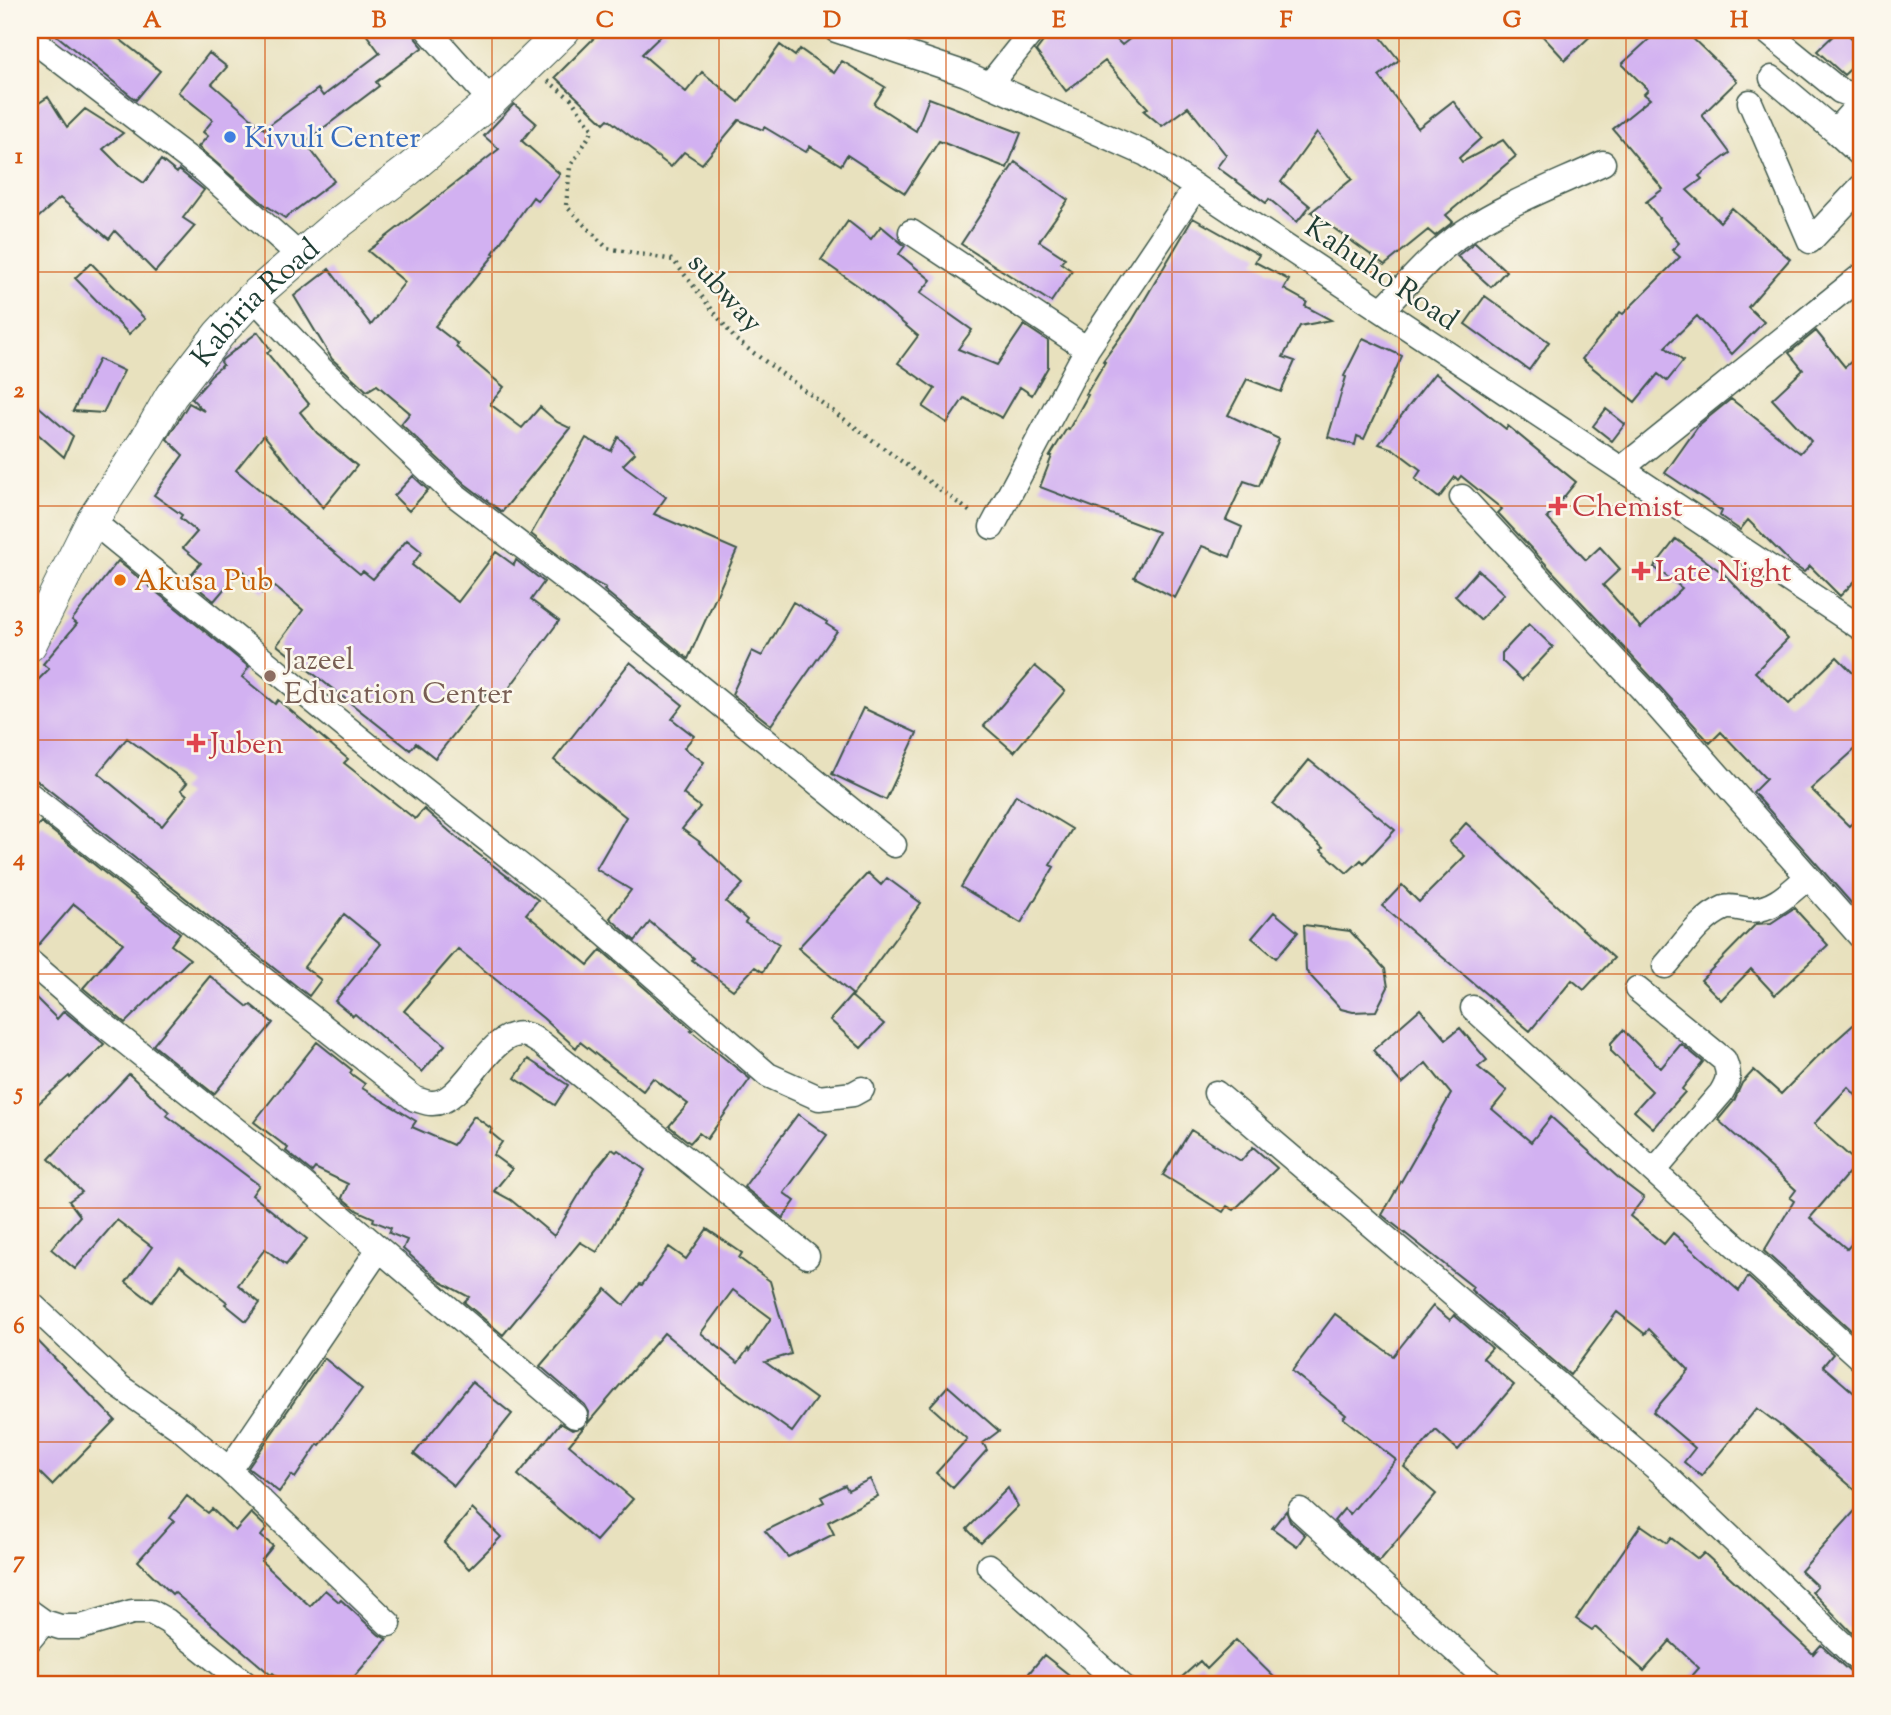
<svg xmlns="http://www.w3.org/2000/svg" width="1891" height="1715" font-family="'Sorts Mill Goudy',serif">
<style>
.building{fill:#d2b1f1;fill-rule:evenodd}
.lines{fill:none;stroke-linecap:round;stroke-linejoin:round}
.minor-casing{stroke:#3d5649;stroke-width:27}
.major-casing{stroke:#3d5649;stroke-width:34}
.path{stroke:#3d5649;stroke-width:4.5;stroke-dasharray:2 5;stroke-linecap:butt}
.minor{stroke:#fff;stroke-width:24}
.major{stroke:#fff;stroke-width:32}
.grid{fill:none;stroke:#d45610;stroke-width:2;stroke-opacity:0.55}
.shop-dot{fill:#3f7fe0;stroke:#fbf7ec;stroke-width:2.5}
.health-dot{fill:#e0444e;stroke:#fbf7ec;stroke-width:2.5}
.food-dot{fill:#e8710a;stroke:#fbf7ec;stroke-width:2.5}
.education-dot{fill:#8d6e63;stroke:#fbf7ec;stroke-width:2.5}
.labels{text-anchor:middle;stroke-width:5;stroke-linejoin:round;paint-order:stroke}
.shop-label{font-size:30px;fill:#366cbe;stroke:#fbf7ec;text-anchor:start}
.street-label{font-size:30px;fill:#1f3d34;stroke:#fbf7ec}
.health-label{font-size:30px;fill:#be3a42;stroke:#fbf7ec;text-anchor:start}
.food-label{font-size:30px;fill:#c56008;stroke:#fbf7ec;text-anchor:start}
.education-label{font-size:30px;fill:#785e54;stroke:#fbf7ec;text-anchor:start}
.neatline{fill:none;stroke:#d45610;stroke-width:2.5}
.grid-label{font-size:23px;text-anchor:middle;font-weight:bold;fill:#d45610}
</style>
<rect width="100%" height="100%" fill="#fbf7ec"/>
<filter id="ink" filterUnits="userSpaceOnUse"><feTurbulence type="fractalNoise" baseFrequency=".0143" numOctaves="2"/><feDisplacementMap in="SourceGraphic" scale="14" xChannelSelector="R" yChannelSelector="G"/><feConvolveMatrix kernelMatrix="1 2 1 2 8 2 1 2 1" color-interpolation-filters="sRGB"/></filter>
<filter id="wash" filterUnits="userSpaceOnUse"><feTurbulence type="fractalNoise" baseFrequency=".00686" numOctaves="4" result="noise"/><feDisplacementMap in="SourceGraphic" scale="28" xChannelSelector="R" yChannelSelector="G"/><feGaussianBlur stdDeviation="1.57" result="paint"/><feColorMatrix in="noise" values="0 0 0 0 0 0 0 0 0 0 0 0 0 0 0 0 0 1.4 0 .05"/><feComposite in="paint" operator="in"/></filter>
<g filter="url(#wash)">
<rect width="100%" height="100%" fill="#e8e1be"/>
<g id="blocks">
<!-- building -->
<path class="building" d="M 50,30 L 108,30 L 160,71 L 136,100 Z
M 363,30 L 414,30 L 416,39 L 423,47 L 376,82 L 379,86 L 305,142 L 334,181 L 285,218 L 264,204 L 198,147 L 208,136 L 203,132 L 213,120 L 178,92 L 209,53 L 227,67 L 212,84 L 264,129 L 318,89 L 323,96 L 380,53 Z
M 602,30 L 667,30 L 642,54 L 686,92 L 702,72 L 739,102 L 780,45 L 795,56 L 800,49 L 834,73 L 842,61 L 885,87 L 874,104 L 916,131 L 929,98 L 1021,133 L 1007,168 L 939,141 L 905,193 L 847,155 L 841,165 L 810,146 L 806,152 L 764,127 L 763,130 L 739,120 L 702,164 L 684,152 L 671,167 L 608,119 L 604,123 L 555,77 Z
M 1048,30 L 1107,30 L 1122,45 L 1141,30 L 1375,30 L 1399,60 L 1379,76 L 1418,128 L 1453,101 L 1481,138 L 1459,158 L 1462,162 L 1503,140 L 1516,156 L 1446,215 L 1453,222 L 1435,236 L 1428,230 L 1385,265 L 1311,212 L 1352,179 L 1317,132 L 1281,182 L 1310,206 L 1297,222 L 1269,199 L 1266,203 L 1217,167 L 1226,155 L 1188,107 L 1162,126 L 1144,111 L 1148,108 L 1105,61 L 1066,91 L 1036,51 L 1045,39 Z
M 1537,30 L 1597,30 L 1565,60 Z
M 1659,30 L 1684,30 L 1737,81 L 1702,115 L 1730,153 L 1699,176 L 1702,179 L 1687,190 L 1720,222 L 1732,208 L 1790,259 L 1748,307 L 1764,322 L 1732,354 L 1697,316 L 1665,347 L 1683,361 L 1667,381 L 1658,374 L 1635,402 L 1582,359 L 1620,312 L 1623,314 L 1680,257 L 1672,250 L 1679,243 L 1658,219 L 1659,218 L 1646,202 L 1663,189 L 1613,129 L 1650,99 L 1644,94 L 1648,90 L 1622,64 Z
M 1839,30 L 1844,30 L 1861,48 L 1861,59 L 1844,75 L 1817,51 Z
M 48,97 L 67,127 L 85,109 L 123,133 L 103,149 L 120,166 L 144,183 L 161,160 L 177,173 L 179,170 L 204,190 L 183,218 L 195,226 L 155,272 L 115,231 L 109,239 L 60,198 L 30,225 L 30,109 Z
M 514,104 L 536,123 L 522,141 L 560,174 L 538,201 L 533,197 L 493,253 L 495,254 L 435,326 L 458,344 L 456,347 L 504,387 L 490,404 L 522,428 L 540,407 L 557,422 L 570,428 L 502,512 L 465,484 L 401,424 L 410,413 L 377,385 L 367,391 L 332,359 L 294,296 L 329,269 L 371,325 L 405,282 L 368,251 L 499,149 L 484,136 Z
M 1015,162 L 1068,200 L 1039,241 L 1065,258 L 1061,263 L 1072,271 L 1051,302 L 961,244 Z
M 1193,218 L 1259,255 L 1255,262 L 1289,280 L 1284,289 L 1307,302 L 1305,306 L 1331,320 L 1300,326 L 1283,357 L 1295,361 L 1281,392 L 1247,379 L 1228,415 L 1279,439 L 1259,486 L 1244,481 L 1226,520 L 1242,527 L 1230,557 L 1202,546 L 1175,598 L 1134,577 L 1158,532 L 1040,487 L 1052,456 L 1050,456 L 1067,428 L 1069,429 L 1088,395 L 1086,394 L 1105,362 L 1103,361 L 1132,321 Z
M 848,221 L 871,239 L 881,226 L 905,246 L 899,254 L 931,280 L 920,293 L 972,330 L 958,349 L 997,365 L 1024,325 L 1048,341 L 1048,367 L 1032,395 L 1020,387 L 1002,418 L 964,398 L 947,423 L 923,407 L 935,389 L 898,363 L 918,336 L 864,290 L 821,260 Z
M 1475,242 L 1506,271 L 1491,287 L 1457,256 Z
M 91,263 L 145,319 L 129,334 L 75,278 Z
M 1485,296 L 1549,342 L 1529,370 L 1465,324 Z
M 1816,331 L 1845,367 L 1861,353 L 1861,575 L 1840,596 L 1810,566 L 1804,572 L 1792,564 L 1748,520 L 1740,530 L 1720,516 L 1722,511 L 1665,473 L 1699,425 L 1731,399 L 1800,453 L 1811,441 L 1772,399 L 1803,370 L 1789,353 Z
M 258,332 L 271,350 L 267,353 L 309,404 L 300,412 L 317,433 L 357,466 L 323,508 L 264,435 L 236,470 L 360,574 L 363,571 L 373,579 L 407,540 L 422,552 L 412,565 L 458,602 L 496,552 L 514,565 L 516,560 L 544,582 L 531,600 L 559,621 L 498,703 L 486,694 L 435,758 L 416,743 L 410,750 L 277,645 L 303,610 L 270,583 L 262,593 L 241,569 L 214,601 L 187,579 L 201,563 L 183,548 L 197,532 L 180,518 L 182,515 L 154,495 L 183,455 L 167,439 L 189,403 L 204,411 L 192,399 L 208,381 L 207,380 L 211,375 L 223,365 L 221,362 L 222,360 Z
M 1363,338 L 1402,356 L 1364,439 L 1357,436 L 1355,445 L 1328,437 L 1346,377 L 1344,376 Z
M 99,359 L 124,371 L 103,413 L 73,411 Z
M 1435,373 L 1506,429 L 1508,426 L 1576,482 L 1547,518 L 1586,560 L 1600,547 L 1620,569 L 1603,585 L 1641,628 L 1682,588 L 1654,567 L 1676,539 L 1724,574 L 1788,639 L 1755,672 L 1789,704 L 1837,657 L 1861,681 L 1861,744 L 1811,789 L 1849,826 L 1861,815 L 1861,914 L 1753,792 L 1766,779 L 1721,732 L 1710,743 L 1653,679 L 1498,513 L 1502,509 L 1461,476 L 1458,480 L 1455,477 L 1439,498 L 1415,479 L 1421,470 L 1393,449 L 1379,444 Z
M 30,399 L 73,436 L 64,457 L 30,427 Z
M 1606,409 L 1625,424 L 1612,441 L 1593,426 Z
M 618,437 L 635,453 L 623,465 L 666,497 L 654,514 L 737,550 L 688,659 L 604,590 L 606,588 L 592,581 L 531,534 L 586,438 L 611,451 Z
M 413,476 L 428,490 L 409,511 L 394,496 Z
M 118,561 L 249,667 L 242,677 L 275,704 L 278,700 L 348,759 L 344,763 L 415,819 L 424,809 L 456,837 L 538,900 L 526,914 L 588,965 L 601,950 L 693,1030 L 691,1031 L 750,1079 L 707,1139 L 699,1133 L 690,1143 L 669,1126 L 688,1104 L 653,1078 L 643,1091 L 580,1042 L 576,1048 L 543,1018 L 458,949 L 404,1011 L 445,1045 L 422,1072 L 355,1014 L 353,1016 L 335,1001 L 381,944 L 344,914 L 304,967 L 321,980 L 309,996 L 30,775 L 30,688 L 49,669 L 43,664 L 77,624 L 72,620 ZM 127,738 L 187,783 L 181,790 L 187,795 L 162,826 L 98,773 Z
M 1478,570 L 1504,594 L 1480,620 L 1455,596 Z
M 793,602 L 827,622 L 826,624 L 837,631 L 771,725 L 732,694 L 752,651 L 762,656 Z
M 1529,624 L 1553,647 L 1522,680 L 1502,661 L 1502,653 Z
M 630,662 L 683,705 L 672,719 L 694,736 L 684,748 L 704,762 L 683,794 L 700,807 L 682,829 L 700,842 L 699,843 L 743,884 L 726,902 L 747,920 L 745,923 L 779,944 L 763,972 L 755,967 L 733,990 L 692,960 L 694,958 L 650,922 L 635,941 L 610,918 L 631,890 L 596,869 L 626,817 L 554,760 Z
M 1035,666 L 1065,691 L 1014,752 L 984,726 Z
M 863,708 L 917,733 L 886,800 L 832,774 Z
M 1309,760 L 1395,830 L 1364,863 L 1361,860 L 1347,873 L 1321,850 L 1323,848 L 1273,804 Z
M 1016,795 L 1072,829 L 1050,865 L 1054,867 L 1021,923 L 961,887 Z
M 41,822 L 180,933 L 171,945 L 190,959 L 125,1023 L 83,988 L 123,943 L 74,904 L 35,949 L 30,948 L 30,834 Z
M 1466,823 L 1614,958 L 1584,990 L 1572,980 L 1530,1031 L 1382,906 L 1402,885 L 1419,902 L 1465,856 L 1449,842 Z
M 868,873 L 881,885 L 887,878 L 921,903 L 853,995 L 798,948 Z
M 1794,908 L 1828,945 L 1775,995 L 1751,969 L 1721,1000 L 1701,980 L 1756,924 L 1771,923 Z
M 1274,912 L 1298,932 L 1276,958 L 1252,938 Z
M 1304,925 L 1350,931 L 1385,969 L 1388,987 L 1376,1011 L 1353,1012 L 1341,1009 L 1306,971 Z
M 210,976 L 248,1007 L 251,1005 L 273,1023 L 214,1094 L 153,1045 Z
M 30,992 L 57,1019 L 64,1011 L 104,1044 L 70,1078 L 69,1076 L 30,1111 Z
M 851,996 L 884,1024 L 861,1048 L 830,1020 Z
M 1420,1009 L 1446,1039 L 1460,1028 L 1487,1060 L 1478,1067 L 1507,1091 L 1492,1109 L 1531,1142 L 1551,1117 L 1622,1181 L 1644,1198 L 1630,1216 L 1664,1244 L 1673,1233 L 1739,1291 L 1748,1277 L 1833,1354 L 1823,1366 L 1861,1399 L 1861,1495 L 1781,1426 L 1757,1408 L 1701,1476 L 1684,1462 L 1695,1448 L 1653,1412 L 1689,1370 L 1649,1329 L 1645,1334 L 1617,1312 L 1570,1375 L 1471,1290 L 1473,1287 L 1382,1215 L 1451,1094 L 1426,1063 L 1402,1084 L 1373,1050 Z
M 1861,1018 L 1861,1101 L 1848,1087 L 1814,1124 L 1857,1163 L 1810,1218 L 1847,1249 L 1861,1233 L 1861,1320 L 1852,1331 L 1764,1251 L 1794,1201 L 1790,1198 L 1796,1190 L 1718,1120 L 1734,1101 L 1742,1083 L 1754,1070 L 1781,1094 L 1816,1058 Z
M 1623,1030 L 1661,1068 L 1681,1044 L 1703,1062 L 1682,1089 L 1685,1092 L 1653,1128 L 1634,1111 L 1652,1091 L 1611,1051 L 1611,1043 Z
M 317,1042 L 352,1070 L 350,1073 L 365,1084 L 362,1088 L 416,1121 L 412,1127 L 453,1145 L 474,1116 L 492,1129 L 490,1132 L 502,1142 L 493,1155 L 512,1169 L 494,1191 L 511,1200 L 554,1236 L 591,1175 L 612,1149 L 616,1152 L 618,1150 L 645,1170 L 597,1252 L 580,1242 L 503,1335 L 464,1302 L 469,1297 L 441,1282 L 403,1249 L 407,1240 L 389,1233 L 391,1228 L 373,1221 L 374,1218 L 358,1211 L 342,1198 L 348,1184 L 315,1168 L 312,1172 L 286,1151 L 288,1148 L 254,1122 Z
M 528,1059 L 568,1085 L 555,1105 L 515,1078 Z
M 129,1074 L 169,1112 L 166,1115 L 259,1185 L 252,1195 L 307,1239 L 286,1265 L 265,1249 L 238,1285 L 260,1303 L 246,1321 L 225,1304 L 227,1302 L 180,1265 L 152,1302 L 126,1282 L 152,1247 L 117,1220 L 75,1269 L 51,1249 L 80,1216 L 69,1201 L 82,1192 L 49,1159 Z
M 798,1114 L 827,1135 L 784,1193 L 795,1201 L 783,1218 L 744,1187 Z
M 1191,1130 L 1241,1161 L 1253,1147 L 1277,1168 L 1234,1210 L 1227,1206 L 1223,1212 L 1163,1175 Z
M 707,1229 L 742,1253 L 739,1258 L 770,1281 L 791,1354 L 765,1362 L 816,1399 L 792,1432 L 724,1383 L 664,1333 L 588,1423 L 589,1412 L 585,1405 L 540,1366 L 606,1289 L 624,1305 L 640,1284 L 642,1285 L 669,1247 L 686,1259 ZM 733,1290 L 771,1318 L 749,1351 L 748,1349 L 738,1363 L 701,1333 Z
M 1433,1306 L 1450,1320 L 1454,1315 L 1492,1348 L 1483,1358 L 1514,1385 L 1458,1450 L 1436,1430 L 1404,1467 L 1436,1494 L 1379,1562 L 1334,1521 L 1344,1509 L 1350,1514 L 1396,1460 L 1343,1418 L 1346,1415 L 1292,1371 L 1335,1314 L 1393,1356 Z
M 30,1333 L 115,1420 L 52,1485 L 30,1463 Z
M 324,1358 L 362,1389 L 320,1445 L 318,1444 L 295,1478 L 291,1475 L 279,1492 L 248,1468 Z
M 472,1382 L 512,1414 L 454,1486 L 414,1454 Z
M 948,1386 L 999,1431 L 983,1443 L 987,1450 L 953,1488 L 936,1473 L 967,1439 L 930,1406 Z
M 560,1423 L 572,1430 L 584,1427 L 569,1445 L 633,1499 L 596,1541 L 518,1475 Z
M 870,1479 L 878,1496 L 828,1522 L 834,1534 L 788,1557 L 765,1531 L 824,1502 L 821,1497 L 845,1485 L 848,1490 Z
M 1008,1488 L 1018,1506 L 981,1543 L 967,1529 Z
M 187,1496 L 208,1513 L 212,1509 L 235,1531 L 251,1513 L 267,1528 L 261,1536 L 273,1546 L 261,1561 L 310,1606 L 325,1590 L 339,1602 L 341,1600 L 379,1635 L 387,1639 L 347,1685 L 287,1685 L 273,1673 L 271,1675 L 174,1592 L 172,1594 L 138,1561 L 174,1521 L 170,1518 Z
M 1861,1504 L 1861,1642 L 1812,1592 L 1817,1586 L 1801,1571 Z
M 472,1509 L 501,1537 L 469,1569 L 444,1543 Z
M 1286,1511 L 1290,1521 L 1305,1535 L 1297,1546 L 1272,1528 Z
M 1641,1525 L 1667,1543 L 1671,1538 L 1698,1559 L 1704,1553 L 1813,1654 L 1821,1645 L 1851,1673 L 1861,1676 L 1861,1685 L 1684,1685 L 1699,1668 L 1670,1641 L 1644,1671 L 1595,1627 L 1592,1630 L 1576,1619 Z
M 1236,1640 L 1282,1685 L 1173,1685 L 1200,1661 L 1207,1669 Z
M 1044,1655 L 1082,1685 L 1019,1685 Z"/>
</g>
</g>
<g filter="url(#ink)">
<use href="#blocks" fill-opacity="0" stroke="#3d5649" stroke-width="2"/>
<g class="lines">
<defs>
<path id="minor" d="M 428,30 L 491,101
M 836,30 L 966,74 L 1146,154 L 1861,628
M 1765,30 L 1840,91 L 1851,95 L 1861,95
M 30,38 L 205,171 L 300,256
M 1772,78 L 1835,131 L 1861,102
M 990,84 L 1033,30
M 1750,102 L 1810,241 L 1861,187
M 1835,131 L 1861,155
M 911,232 L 1087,349
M 253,297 L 321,369 L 455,495 L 590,598 L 894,845
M 1382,310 C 1407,284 1433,253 1464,232 C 1507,203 1556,185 1603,163
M 1621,469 L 1861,276
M 1462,497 L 1642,689 L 1861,937
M 92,521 L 390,763 L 583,915 L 768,1075 L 819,1098 L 853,1094 L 862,1089
M 992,527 L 1087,349 L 1196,187
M 30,795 L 415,1099 C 420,1100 426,1103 431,1103 C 465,1106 489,1026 526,1035 C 531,1036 537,1041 541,1043 L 807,1256
M 30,962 L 93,1016 L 301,1182 L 575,1416
M 1665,966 C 1682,947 1700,918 1724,908 C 1732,905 1743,910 1751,910 C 1775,909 1790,892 1808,877
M 1637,989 L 1724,1060 C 1730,1074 1729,1080 1721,1093 L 1654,1171
M 1473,1008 L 1861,1359
M 1216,1093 L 1668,1478 L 1861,1662
M 30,1303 L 120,1387 L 182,1430 L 229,1470 L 389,1624
M 229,1470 L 379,1249
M 1300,1510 L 1493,1685
M 989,1566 L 1121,1685
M 30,1612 L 44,1622 L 60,1627 L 81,1627 L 132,1612 L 151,1612 L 167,1621 L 247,1685
M 30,1639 L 44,1622"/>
<g id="major">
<path id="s1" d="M 30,645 L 92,521 L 147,438 L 171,396 L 219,334 L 253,297 L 336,225 L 407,171 L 491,101 L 564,30"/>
</g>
</defs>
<!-- minor casing -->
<use href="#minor" class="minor-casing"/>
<!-- major casing -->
<use href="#major" class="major-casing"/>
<!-- path -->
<path class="path" d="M 548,81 L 571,99 L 593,130 L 570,167 L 566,206 L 607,248 L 673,260 L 736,340 L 972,513"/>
<!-- minor -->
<use href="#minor" class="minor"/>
<!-- major -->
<use href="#major" class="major"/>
</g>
</g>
<!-- grid -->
<path class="grid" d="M 265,30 L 265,1685M 492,30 L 492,1685M 719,30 L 719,1685M 946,30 L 946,1685M 1172,30 L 1172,1685M 1399,30 L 1399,1685M 1626,30 L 1626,1685M 30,272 L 1861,272M 30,506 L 1861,506M 30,740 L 1861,740M 30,974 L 1861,974M 30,1208 L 1861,1208M 30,1442 L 1861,1442"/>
<!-- markers -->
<circle class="shop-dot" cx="230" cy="137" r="7"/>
<g class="health-dot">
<path d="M1554.5 495.5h7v7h7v7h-7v7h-7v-7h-7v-7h7z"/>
<path d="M1637.5 560.5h7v7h7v7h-7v7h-7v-7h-7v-7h7z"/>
<path d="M192.5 732.5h7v7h7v7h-7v7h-7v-7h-7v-7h7z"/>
</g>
<circle class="food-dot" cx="120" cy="580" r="7"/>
<circle class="education-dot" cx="270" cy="676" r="7"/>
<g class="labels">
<!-- shop labels -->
<g class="shop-label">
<text x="244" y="147">Kivuli Center</text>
</g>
<!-- street labels -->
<g class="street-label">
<text transform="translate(1382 273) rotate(34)" y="10">Kahuho Road</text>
<text transform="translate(726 292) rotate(48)" y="10">subway</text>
<text dy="10" stroke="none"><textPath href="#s1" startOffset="413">Kabiria Road</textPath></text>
</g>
<!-- health labels -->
<g class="health-label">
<text x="1572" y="516">Chemist</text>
<text x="1655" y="581">Late Night</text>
<text x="210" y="753">Juben</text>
</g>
<!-- food labels -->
<g class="food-label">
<text x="134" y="590">Akusa Pub</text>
</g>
<!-- education labels -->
<g class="education-label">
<text x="284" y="669">Jazeel<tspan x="284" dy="34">Education Center</tspan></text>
</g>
</g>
<!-- margin -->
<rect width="1891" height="1715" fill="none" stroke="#fbf7ec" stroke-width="77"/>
<rect x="38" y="38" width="1815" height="1638" class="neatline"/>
<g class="grid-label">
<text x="152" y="27">A</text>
<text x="379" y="27">B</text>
<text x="605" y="27">C</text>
<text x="832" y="27">D</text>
<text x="1059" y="27">E</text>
<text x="1286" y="27">F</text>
<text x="1512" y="27">G</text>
<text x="1739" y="27">H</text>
<text x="19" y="163">1</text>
<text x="19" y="397">2</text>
<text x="19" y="631">3</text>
<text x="19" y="865">4</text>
<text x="19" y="1099">5</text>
<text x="19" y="1333">6</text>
<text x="19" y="1567">7</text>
</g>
</svg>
